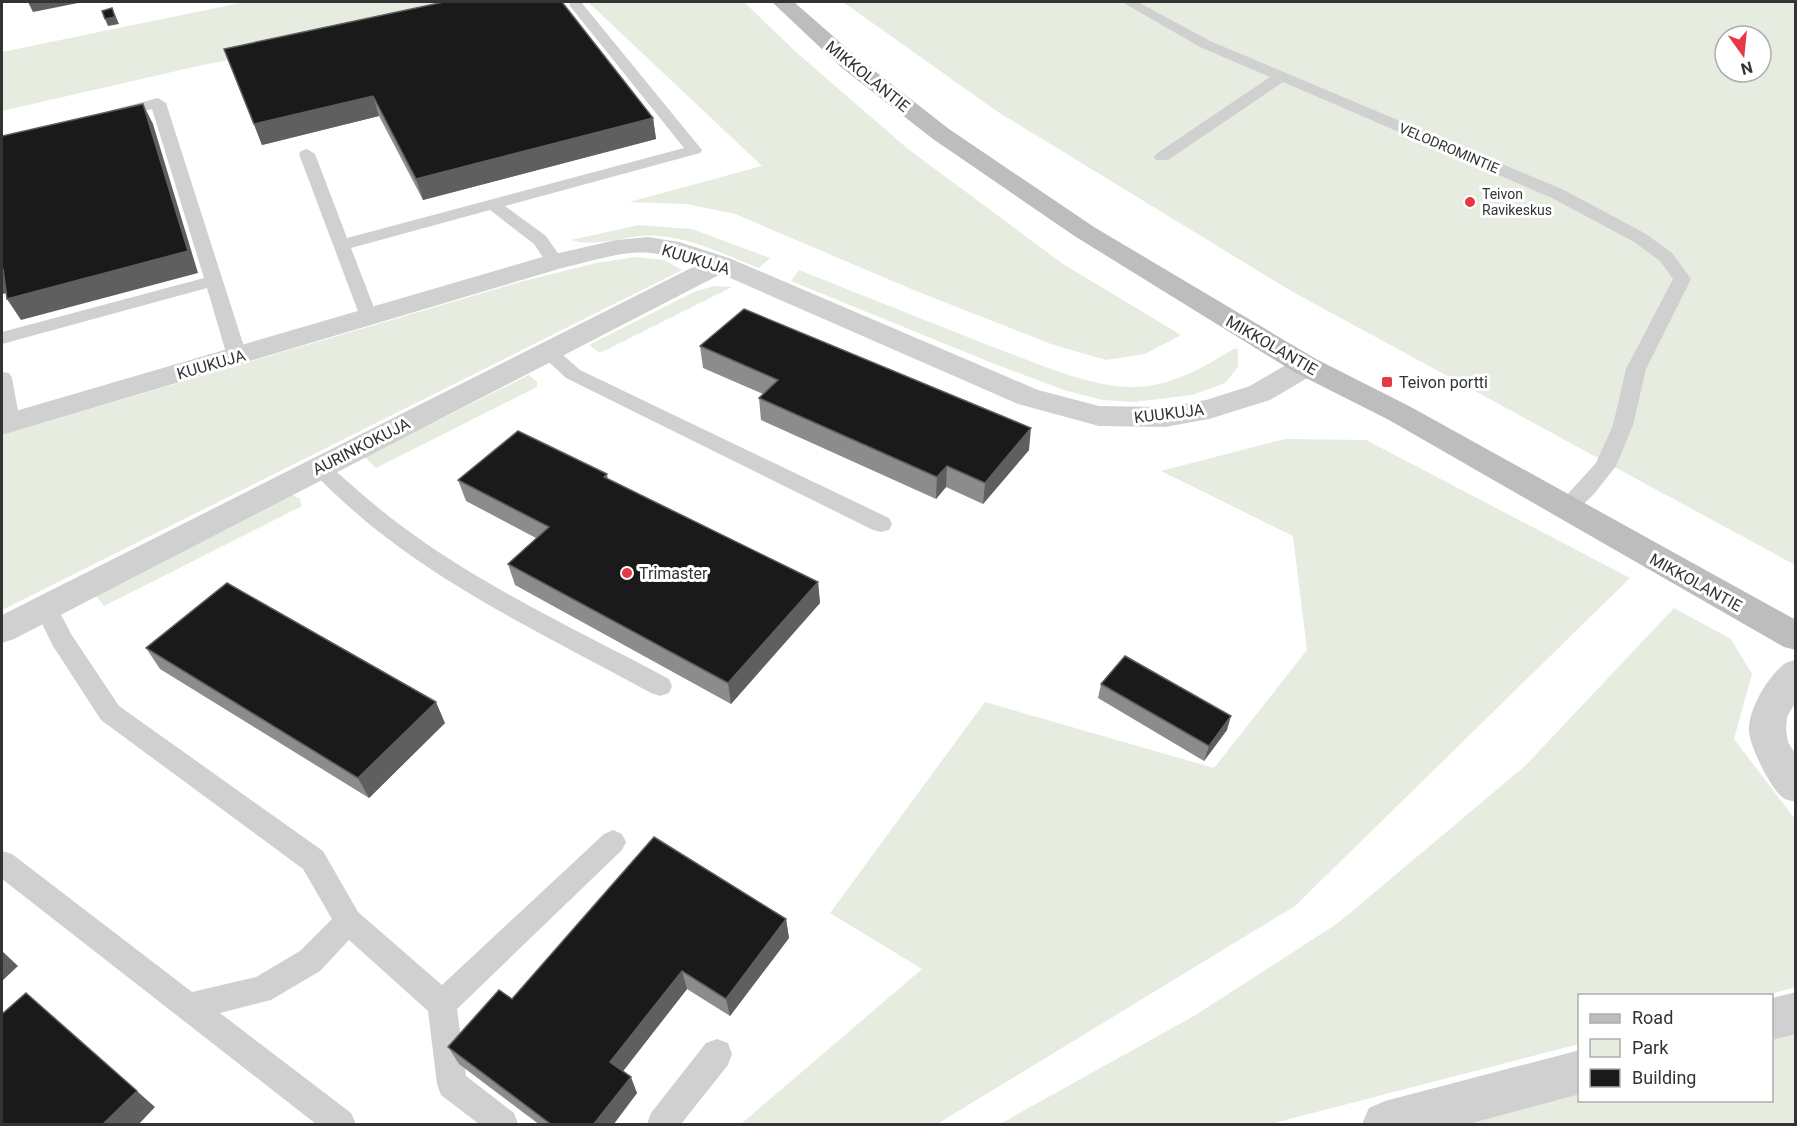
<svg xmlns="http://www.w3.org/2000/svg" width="1797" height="1126" font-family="Roboto,sans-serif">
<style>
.green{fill:#e6ecdf;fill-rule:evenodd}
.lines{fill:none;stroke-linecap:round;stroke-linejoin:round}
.service{fill:#d0d0d0;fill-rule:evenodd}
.minor{fill:#d0d0d0;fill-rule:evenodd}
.secondary{fill:#bdbdbd;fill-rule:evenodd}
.wall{fill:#8c8c8c}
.shaded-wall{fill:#5f5f5f}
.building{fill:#1a1a1a;stroke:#5f5f5f;stroke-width:1.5}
.poi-dot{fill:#e63946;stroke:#fff;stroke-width:2}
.labels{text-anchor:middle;stroke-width:6;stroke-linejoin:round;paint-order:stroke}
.far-street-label{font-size:14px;fill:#333;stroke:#fff}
.far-poi-label{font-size:14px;fill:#333;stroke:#fff;text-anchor:start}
.street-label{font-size:16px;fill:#333;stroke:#fff}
.poi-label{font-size:16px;fill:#333;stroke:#fff;text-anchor:start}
</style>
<rect width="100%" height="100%" fill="#fff"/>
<!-- green -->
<path class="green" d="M 245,2 L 522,2 L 198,66 L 2,111 L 2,52 Z
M 588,2 L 744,2 L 796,52 L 908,149 L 1063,264 L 1181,335 L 1145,354 L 1106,360 L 1051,344 L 916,291 L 735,214 L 687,204 L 629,202 L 762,166 Z
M 843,2 L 1795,2 L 1795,565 L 1291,291 L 998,112 ZM 1725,36 L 1761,36 L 1761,72 L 1725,72 Z
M 639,225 L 692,229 L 770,258 L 759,268 C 727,256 693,238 658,236 C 629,233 599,249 571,240 Z
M 636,257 L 664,260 L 682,270 L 2,610 L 2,435 L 520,282 L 596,263 Z
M 799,270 C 865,296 931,323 998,349 C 1040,364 1084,385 1129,387 C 1169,388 1203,368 1235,348 L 1238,350 L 1238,367 L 1225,383 L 1192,395 L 1134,402 L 1102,400 L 1064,390 L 992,363 L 791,281 Z
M 715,286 L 732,287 L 600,353 L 589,345 L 696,291 Z
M 529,375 L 537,382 L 537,387 L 376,468 L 365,457 Z
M 1285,439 L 1366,440 L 1630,578 L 1295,906 L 937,1124 L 741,1124 L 922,969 L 830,913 L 985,702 L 1214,768 L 1307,650 L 1293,536 L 1161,471 Z
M 291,494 L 300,499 L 302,506 L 104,606 L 94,593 Z
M 1674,608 L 1731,639 L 1752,674 L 1734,739 L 1795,819 L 1795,987 L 1764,996 L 1580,996 L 1579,1044 L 1270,1124 L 1000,1124 L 1194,1016 L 1338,923 L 1525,766 Z
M 1795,1028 L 1795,1124 L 1442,1124 L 1579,1087 L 1580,1100 L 1772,1100 L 1772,1035 Z"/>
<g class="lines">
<!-- service -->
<path class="service" d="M 569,2 L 581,2 L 702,150 L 700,153 L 505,206 L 546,236 L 564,262 L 561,266 L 549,266 L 534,244 L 490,210 L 351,248 L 378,318 L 376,322 L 362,322 L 299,154 L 301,151 L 307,149 L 315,154 L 347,238 L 684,148 L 570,6 Z
M 1122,2 L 1138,2 L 1210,41 L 1564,190 L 1646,234 L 1672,253 L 1691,279 L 1646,369 L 1633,425 L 1616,466 L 1594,494 L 1574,513 L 1566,516 L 1558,513 L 1555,508 L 1596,463 L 1613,425 L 1626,369 L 1673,279 L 1660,261 L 1634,242 L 1552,198 L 1283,82 L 1168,160 L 1156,160 L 1154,157 L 1156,154 L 1270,77 L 1200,47 Z
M 158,98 L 166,103 L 247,356 L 244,360 L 237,362 L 230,360 L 227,356 L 207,288 L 2,344 L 2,332 L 204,278 L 152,109 L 114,119 L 106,114 L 108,111 Z
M 547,345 L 554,347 L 580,370 L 889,518 L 892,524 L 889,530 L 881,532 L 873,530 L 566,378 L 537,351 L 540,347 Z
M 2,372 L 9,373 L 12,378 L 20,422 L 17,427 L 10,429 L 2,425 Z
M 319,460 L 326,462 C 351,485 376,507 403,527 C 485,588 579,631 669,679 L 672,686 L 669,693 L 660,696 L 651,693 C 562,644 468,600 387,538 C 360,518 336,495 312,472 L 308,467 L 312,462 Z
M 46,598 L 54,601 L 71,634 L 119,706 L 323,851 L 358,912 L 442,985 L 604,834 L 613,830 L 622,834 L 626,842 L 622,850 L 457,1009 L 466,1076 L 514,1113 L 518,1124 L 479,1124 L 441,1095 L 437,1084 L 428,1011 L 349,940 L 320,971 L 271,1000 L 220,1013 L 351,1113 L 356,1124 L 316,1124 L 2,879 L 2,851 L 12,854 L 192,992 L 256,977 L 300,951 L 332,919 L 303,869 L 101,720 L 53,646 L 34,607 L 38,601 Z
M 717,1039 L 728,1043 L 732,1054 L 728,1065 L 681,1124 L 647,1124 L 651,1113 L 706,1043 Z"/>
<!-- minor -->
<path class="minor" d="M 648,237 L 679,242 L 729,258 L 1038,390 L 1099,406 L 1165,407 L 1206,400 L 1250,386 L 1296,359 L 1306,357 L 1316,359 L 1320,366 L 1316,373 L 1270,400 L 1209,419 L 1165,427 L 1099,426 L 1018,404 L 721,274 L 14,639 L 2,643 L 2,615 L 697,265 C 682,260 667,255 651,253 C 622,250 590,262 562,268 L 2,435 L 2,415 L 546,256 L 616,240 Z
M 1796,660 L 1796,701 L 1787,717 L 1786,730 L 1788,742 L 1796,755 L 1796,802 C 1792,801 1785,800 1782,797 C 1770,787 1750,747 1749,731 C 1748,710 1767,678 1783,665 C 1786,662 1791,661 1796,660 Z
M 1796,992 L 1796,1034 L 1772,1040 L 1772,998 Z
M 1580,1050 L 1580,1094 L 1468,1124 L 1362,1124 L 1369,1108 L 1385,1101 Z"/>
<!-- secondary -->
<path class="secondary" d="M 772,2 L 794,2 L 858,58 L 949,129 L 1094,227 L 1316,359 L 1409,406 L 1796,620 L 1796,650 L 1784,647 L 1389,420 L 1296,373 L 1076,237 L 933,139 L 842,68 Z"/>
</g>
<!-- wall -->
<path class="wall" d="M 224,49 L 653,118 L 656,139 L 423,200 L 379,116 L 262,145 Z
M 700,346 L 1029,450 L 983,504 L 946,487 L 936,499 L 761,420 L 759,398 L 763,394 L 703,368 Z
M 607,474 L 608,479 L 818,582 L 820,603 L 731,704 L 515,585 L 508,564 L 536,538 L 466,501 L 458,480 Z
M 146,648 L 445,723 L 369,798 L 160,669 Z
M 1101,684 L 1227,730 L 1204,761 L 1098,698 Z
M 786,919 L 789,938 L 730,1016 L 687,989 L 623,1071 L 637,1093 L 613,1125 L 540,1125 L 459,1064 L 448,1047 Z"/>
<!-- shaded-wall -->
<path class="shaded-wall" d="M 28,2 L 83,2 L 33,12 Z
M 112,8 L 119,24 L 108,26 L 105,19 Z
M 373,96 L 379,116 L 262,145 L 254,124 Z
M 143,104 L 153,124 L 198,273 L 21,320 L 7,299 Z
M 653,118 L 656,139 L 423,200 L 416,179 Z
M 2,269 L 3,269 L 16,290 L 3,294 L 2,292 Z
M 1031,428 L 1029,450 L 983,504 L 985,483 Z
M 947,466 L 946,487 L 936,499 L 937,477 Z
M 818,582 L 820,603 L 731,704 L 728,683 Z
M 436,702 L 445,723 L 369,798 L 358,778 Z
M 1231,716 L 1227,730 L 1204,761 L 1209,746 Z
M 786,919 L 789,938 L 730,1016 L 726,999 Z
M 2,951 L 18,966 L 2,981 Z
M 682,971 L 687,989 L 617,1079 L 610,1062 Z
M 26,993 L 155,1107 L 138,1125 L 102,1125 Z
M 631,1077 L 637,1093 L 613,1125 L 593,1125 Z"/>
<!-- building -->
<path class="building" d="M 444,2 L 562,2 L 653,118 L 416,179 L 373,96 L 254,124 L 224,49 Z
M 112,8 L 115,17 L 105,19 L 102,11 Z
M 143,104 L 188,251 L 7,299 L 3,269 L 2,269 L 2,136 Z
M 744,309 L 1031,428 L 985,483 L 947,466 L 937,477 L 759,398 L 778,380 L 700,346 Z
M 518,431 L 607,474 L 604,477 L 818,582 L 728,683 L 508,564 L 549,527 L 458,480 Z
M 227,583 L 436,702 L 358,778 L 146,648 Z
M 1125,656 L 1231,716 L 1209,746 L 1101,684 Z
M 654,837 L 786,919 L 726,999 L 682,971 L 610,1062 L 631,1077 L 593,1125 L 552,1125 L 448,1047 L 499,990 L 512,999 Z
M 26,993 L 137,1091 L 102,1125 L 2,1125 L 2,1014 Z"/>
<!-- markers -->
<g class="poi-dot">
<circle cx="1470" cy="202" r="6"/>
<rect x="1381" y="376" width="12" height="12" rx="3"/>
<circle cx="627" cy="573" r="6"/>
</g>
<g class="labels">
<!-- far-street labels -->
<g class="far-street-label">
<text transform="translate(1449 148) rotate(23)" y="5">VELODROMINTIE</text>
</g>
<!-- far-poi labels -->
<g class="far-poi-label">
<text x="1482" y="199">Teivon<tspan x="1482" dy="16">Ravikeskus</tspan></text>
</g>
<!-- street labels -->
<g class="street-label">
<text transform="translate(868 76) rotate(39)" y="6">MIKKOLANTIE</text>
<text transform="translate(696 259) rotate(17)" y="6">KUUKUJA</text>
<text transform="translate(1272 345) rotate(30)" y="6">MIKKOLANTIE</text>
<text transform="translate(211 364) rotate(-16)" y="6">KUUKUJA</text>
<text transform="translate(1169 413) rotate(-7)" y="6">KUUKUJA</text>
<text transform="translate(361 446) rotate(-27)" y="6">AURINKOKUJA</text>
<text transform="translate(1696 582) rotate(29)" y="6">MIKKOLANTIE</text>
</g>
<!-- poi labels -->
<g class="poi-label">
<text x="1399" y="388">Teivon portti</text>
<text x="639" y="579">Trimaster</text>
</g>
</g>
<!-- border -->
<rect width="1797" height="1126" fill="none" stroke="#333333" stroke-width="6"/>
<!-- legend -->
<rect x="1578" y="994" width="195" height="108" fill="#ffffff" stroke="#adadad" stroke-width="1.5"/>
<rect x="1590" y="1014" width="30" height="9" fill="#bdbdbd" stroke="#adadad" stroke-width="1.5"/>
<text x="1632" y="1024" font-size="18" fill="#333333">Road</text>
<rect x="1590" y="1039" width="30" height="18" fill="#e6ecdf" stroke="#adadad" stroke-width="1.5"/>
<text x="1632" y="1054" font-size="18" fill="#333333">Park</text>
<rect x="1590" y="1069" width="30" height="18" fill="#1a1a1a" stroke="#adadad" stroke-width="1.5"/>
<text x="1632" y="1084" font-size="18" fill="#333333">Building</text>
<!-- north arrow -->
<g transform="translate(1743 54) rotate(165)"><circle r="28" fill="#ffffff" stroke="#adadad" stroke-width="1.5"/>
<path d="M0-4.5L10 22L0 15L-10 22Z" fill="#e63946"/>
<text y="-9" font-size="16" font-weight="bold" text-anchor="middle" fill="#333333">N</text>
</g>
</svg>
